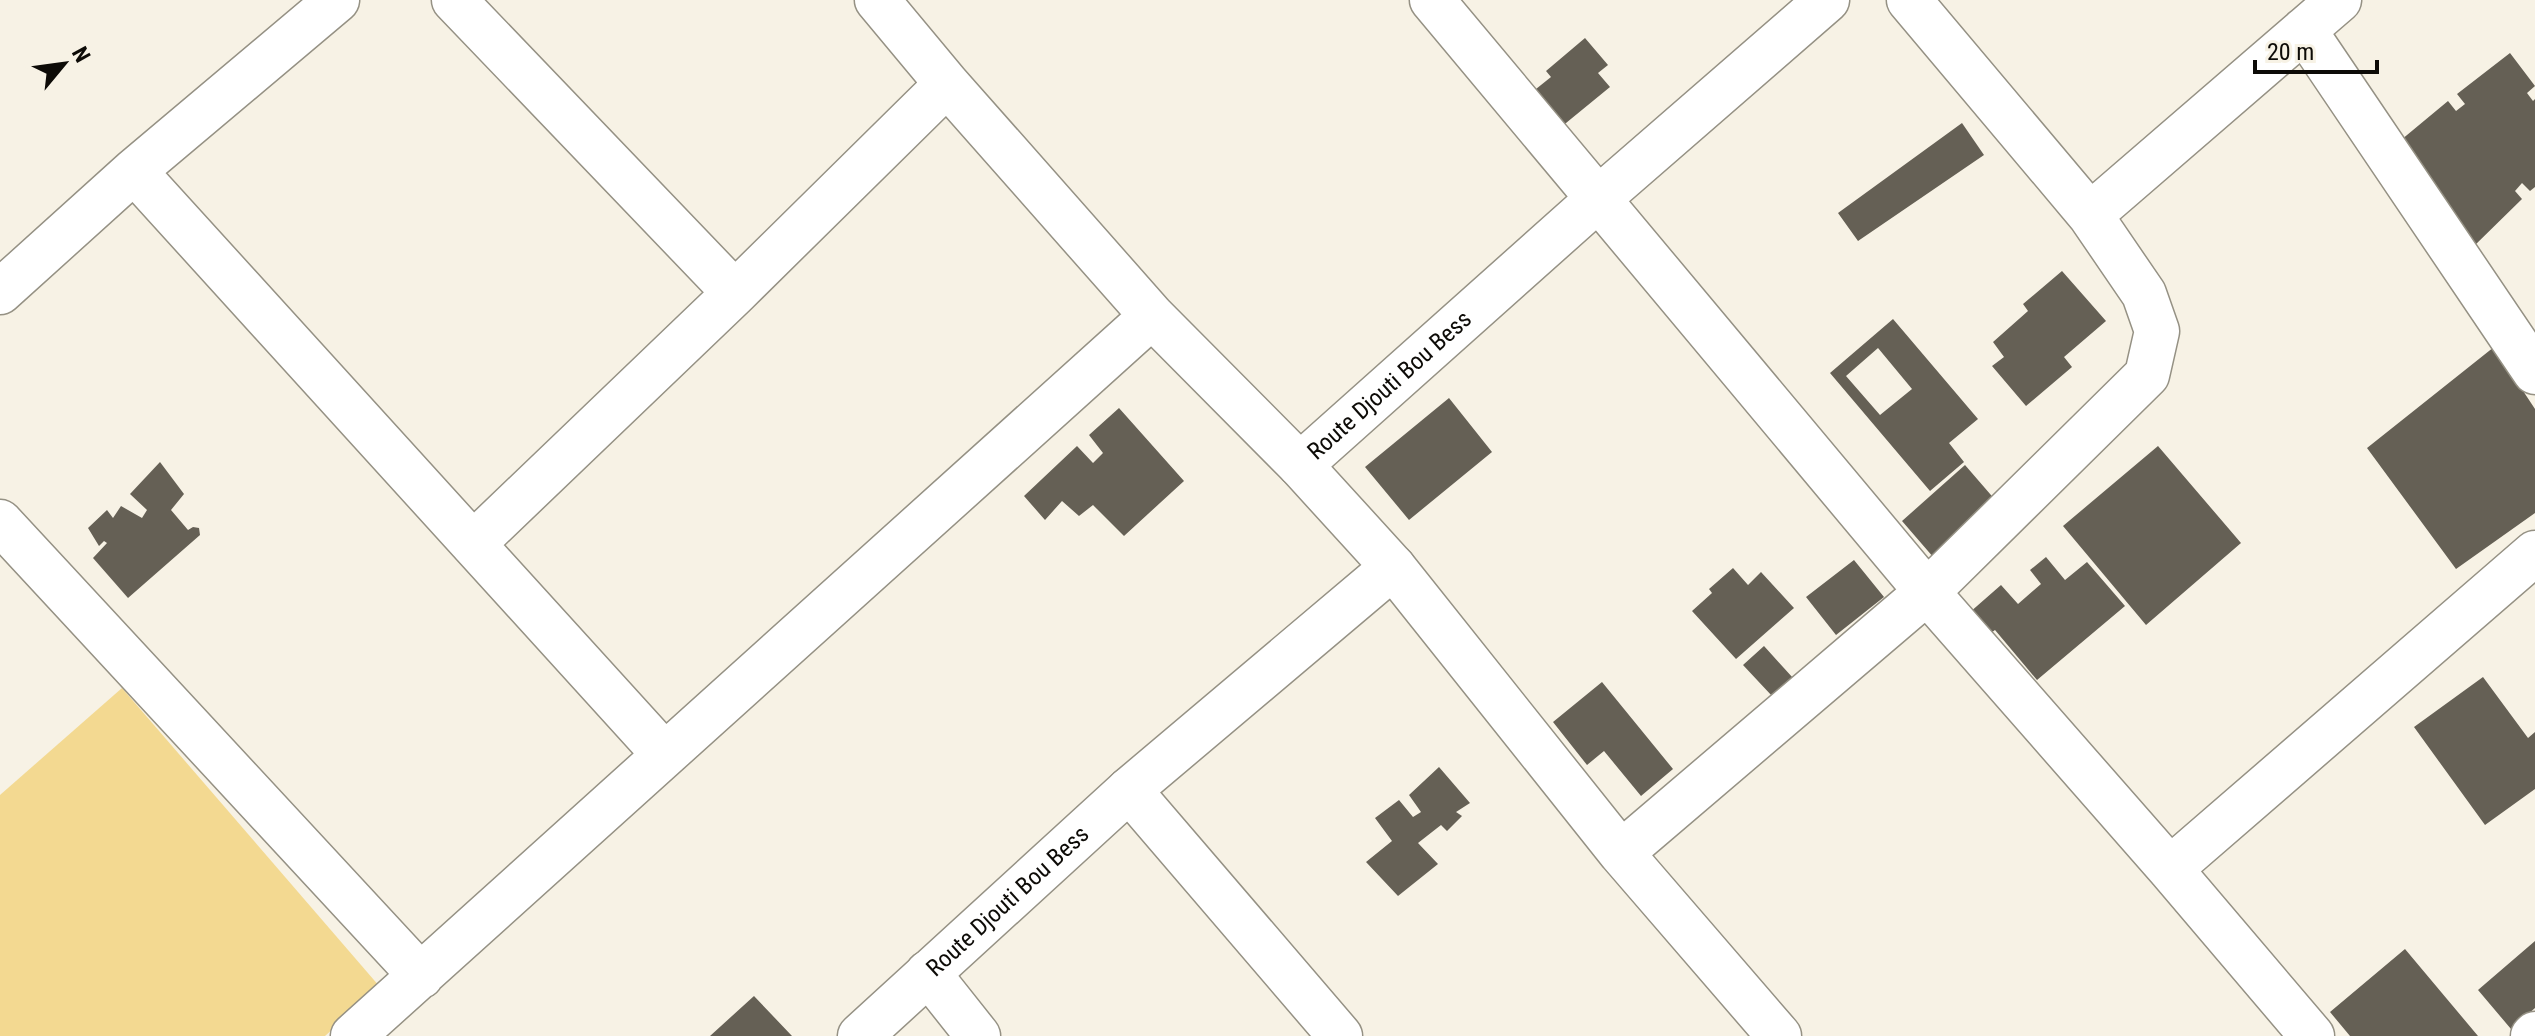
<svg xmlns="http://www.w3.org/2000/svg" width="2535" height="1036" font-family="'Roboto Condensed',sans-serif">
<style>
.green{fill:#f3d991}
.building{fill:#656055;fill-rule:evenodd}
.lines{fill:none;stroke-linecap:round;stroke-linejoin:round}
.minor-casing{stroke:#959184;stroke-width:47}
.secondary-casing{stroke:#959184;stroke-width:47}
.minor{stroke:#fff;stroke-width:44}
.secondary{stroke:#fff;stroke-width:44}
.labels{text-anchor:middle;stroke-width:6;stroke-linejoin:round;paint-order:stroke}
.street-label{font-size:24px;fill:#0d0b07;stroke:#f7f2e5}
</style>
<rect width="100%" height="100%" fill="#f7f2e5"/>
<!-- green -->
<path class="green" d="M 122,688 L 380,987 L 325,1036 L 0,1036 L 0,795 Z"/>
<!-- building -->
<path class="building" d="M 1585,38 L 1608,65 L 1598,73 L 1610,87 L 1555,132 L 1526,97 L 1551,77 L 1546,71 Z
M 2510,53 L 2535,86 L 2527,93 L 2533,101 L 2535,99 L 2535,187 L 2530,191 L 2522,183 L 2515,191 L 2522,199 L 2472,248 L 2401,140 L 2448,101 L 2456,111 L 2465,104 L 2457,94 Z
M 1962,123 L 1984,155 L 1858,241 L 1838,213 Z
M 2062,271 L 2106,321 L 2064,357 L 2072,367 L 2026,406 L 1992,366 L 2004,357 L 1993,342 L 2028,311 L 2023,304 Z
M 1893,319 L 1978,419 L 1949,443 L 1964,462 L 1930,491 L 1830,373 ZM 1878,348 L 1912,389 L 1880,415 L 1846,376 Z
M 2494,347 L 2535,409 L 2535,513 L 2456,569 L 2367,448 Z
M 1449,398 L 1492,452 L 1409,520 L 1365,467 Z
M 1119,408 L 1184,481 L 1124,536 L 1093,505 L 1079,516 L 1062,501 L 1045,520 L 1024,496 L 1077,446 L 1093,463 L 1103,453 L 1089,435 Z
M 2158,446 L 2241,543 L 2146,625 L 2063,526 Z
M 160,462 L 184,494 L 171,510 L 188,530 L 193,527 L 199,528 L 200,535 L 128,598 L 93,558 L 107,543 L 104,541 L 99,546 L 88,528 L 107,510 L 113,518 L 121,506 L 142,518 L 147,510 L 130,494 Z
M 1965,465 L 1997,502 L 1934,558 L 1902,521 Z
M 2046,557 L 2065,580 L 2087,562 L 2125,606 L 2037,680 L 1995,630 L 1988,635 L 1969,613 L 2001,585 L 2018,604 L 2041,584 L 2030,570 Z
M 1854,560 L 1884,597 L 1836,635 L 1806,597 Z
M 1733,568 L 1748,585 L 1761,572 L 1794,608 L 1736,659 L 1692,611 L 1712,593 L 1709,589 Z
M 1764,646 L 1793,678 L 1772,696 L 1743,665 Z
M 2483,677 L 2528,738 L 2535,732 L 2535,789 L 2485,825 L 2414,727 Z
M 1602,682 L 1673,769 L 1641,796 L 1604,751 L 1587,765 L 1553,722 Z
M 1439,767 L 1470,803 L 1456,812 L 1462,816 L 1447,831 L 1441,825 L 1418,843 L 1438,864 L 1398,896 L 1366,862 L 1392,841 L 1375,818 L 1399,800 L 1413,817 L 1421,812 L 1409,795 Z
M 2535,941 L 2535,1008 L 2511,1029 L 2478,990 Z
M 2405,949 L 2478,1036 L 2350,1036 L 2330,1012 Z
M 754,996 L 792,1036 L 710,1036 Z"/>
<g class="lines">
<defs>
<path id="minor" d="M 454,0 L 735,293
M 877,0 L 947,84 L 1152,316 L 1300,465
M 1432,0 L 1927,592 L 2170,869 L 2312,1036
M 2304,30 L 2535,372
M 134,171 L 664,754
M 2090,215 L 2339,0
M 0,292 L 134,171 L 337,0
M 0,522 L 421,976
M 473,544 L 735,293 L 947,84
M 1393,567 L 1621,853 L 1779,1036
M 1129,790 L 1340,1036
M 1621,853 L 1927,592 L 2147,375 L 2157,331 L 2144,294 L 2090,215 L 1909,0
M 2170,869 L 2535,553
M 928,973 L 978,1036
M 353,1036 L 1152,316
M 2533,1036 L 2535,1034"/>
<g id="secondary">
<path id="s1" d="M 860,1036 L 1129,790 L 1393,567 L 1300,465 L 1598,199 L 1827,0"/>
</g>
</defs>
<!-- minor casing -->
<use href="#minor" class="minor-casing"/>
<!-- secondary casing -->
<use href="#secondary" class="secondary-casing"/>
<!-- minor -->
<use href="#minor" class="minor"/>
<!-- secondary -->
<use href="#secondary" class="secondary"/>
</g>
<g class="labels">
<!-- street labels -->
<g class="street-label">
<text dy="8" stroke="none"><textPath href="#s1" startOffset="968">Route Djouti Bou Bess</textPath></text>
<text dy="8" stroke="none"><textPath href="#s1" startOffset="200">Route Djouti Bou Bess</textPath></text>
</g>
</g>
<!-- north arrow -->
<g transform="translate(64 64) rotate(61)" stroke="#f7f2e5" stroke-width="6" paint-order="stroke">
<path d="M0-6L14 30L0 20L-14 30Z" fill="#0d0b07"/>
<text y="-12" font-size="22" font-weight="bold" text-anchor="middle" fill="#0d0b07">N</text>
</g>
<!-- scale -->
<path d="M2255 60v12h122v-12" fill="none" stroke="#0d0b07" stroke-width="4"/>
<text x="2267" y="60" font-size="24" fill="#0d0b07" stroke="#f7f2e5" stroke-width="6" paint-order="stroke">20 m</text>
</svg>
